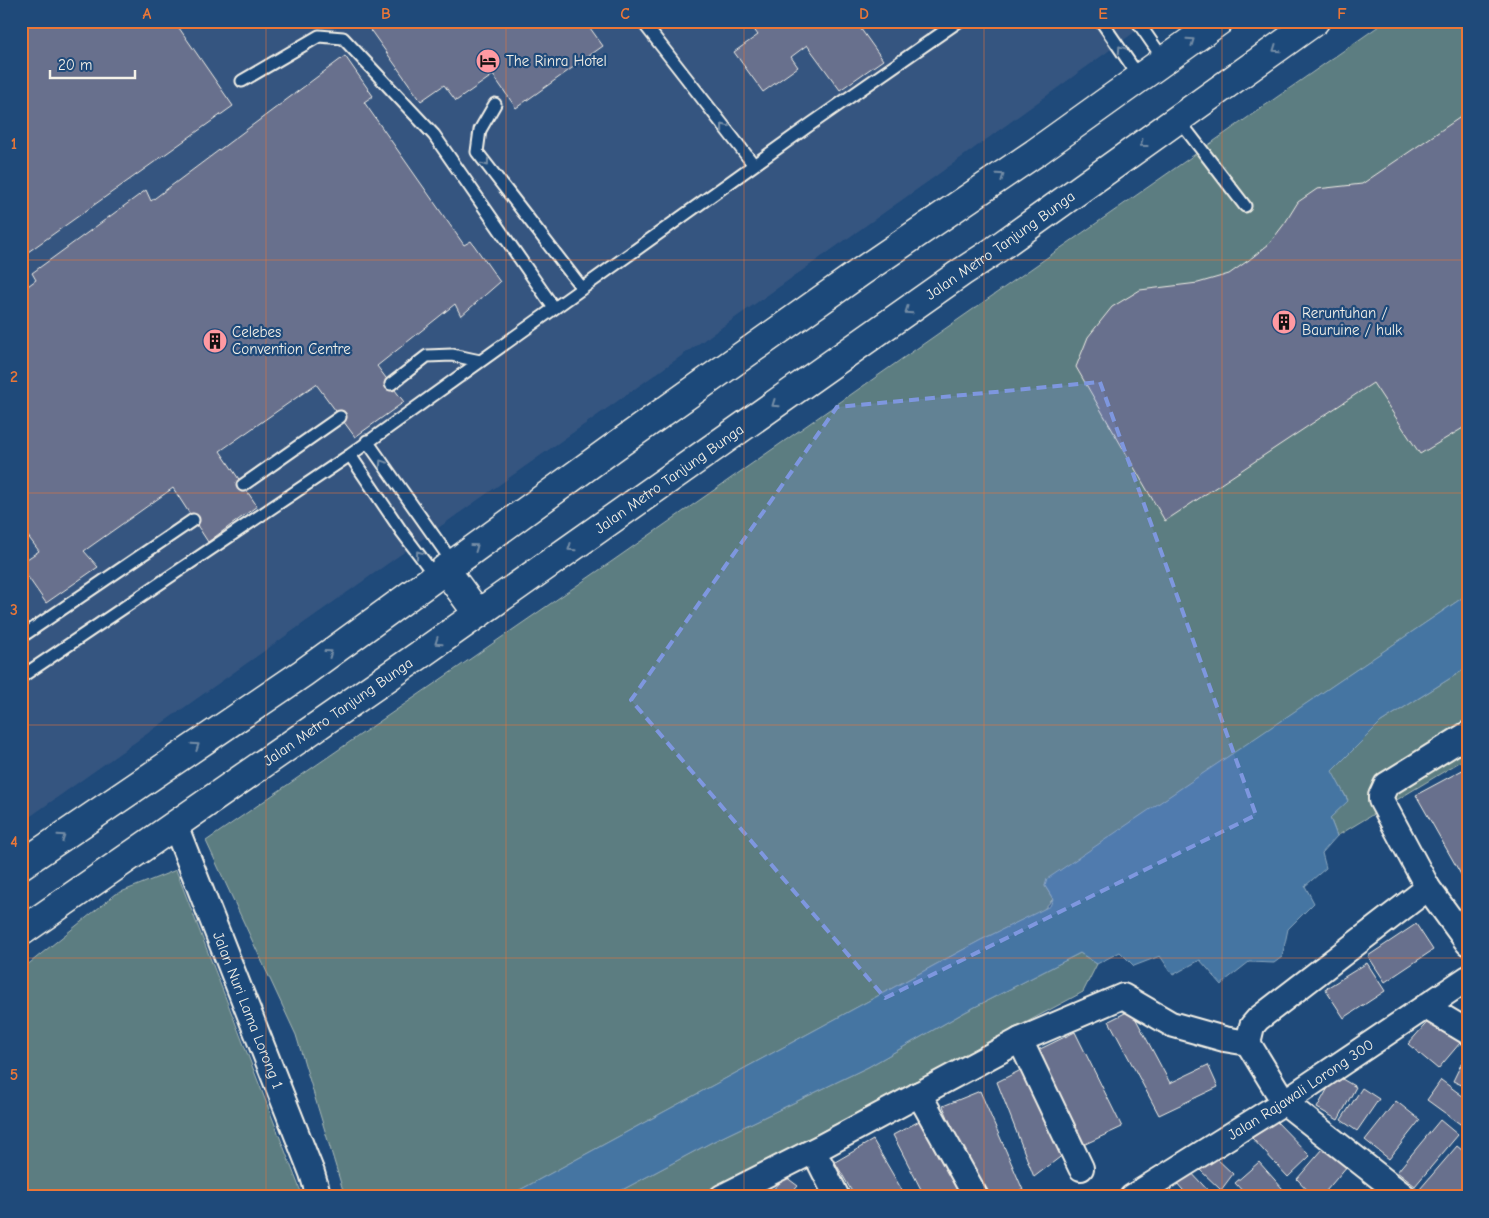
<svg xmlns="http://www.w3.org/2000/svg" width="1489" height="1218" font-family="'Comic Neue',sans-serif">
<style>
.built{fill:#355580}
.green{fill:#5c7d81;stroke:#a8b7b4}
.water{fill:#4575a2;stroke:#8ba7be}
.building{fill:#68708d;stroke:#f4f1e8}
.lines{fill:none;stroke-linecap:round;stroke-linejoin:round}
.service-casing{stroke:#f4f1e8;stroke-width:15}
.minor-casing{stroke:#f4f1e8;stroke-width:28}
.secondary-casing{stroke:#f4f1e8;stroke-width:31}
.service{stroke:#1f4a7a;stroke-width:11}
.minor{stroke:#1f4a7a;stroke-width:24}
.secondary{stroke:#1f4a7a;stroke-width:28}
.oneway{stroke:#748da6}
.marked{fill:#7e97df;fill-opacity:0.2;stroke:#7e97df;stroke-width:4;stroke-dasharray:10 6;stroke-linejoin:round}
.grid{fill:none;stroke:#ea7738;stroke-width:1;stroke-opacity:0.55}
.labels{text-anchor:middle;stroke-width:4.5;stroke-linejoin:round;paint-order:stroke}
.poi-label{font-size:15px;fill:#f4f1e8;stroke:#1f4a7a;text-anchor:start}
.street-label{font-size:15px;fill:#f4f1e8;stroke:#1f4a7a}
.neatline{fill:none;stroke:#ea7738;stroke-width:2}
.grid-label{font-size:16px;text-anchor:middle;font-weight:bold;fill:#ea7738}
</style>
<rect width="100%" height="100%" fill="#1f4a7a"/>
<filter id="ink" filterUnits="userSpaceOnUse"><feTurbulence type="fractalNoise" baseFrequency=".02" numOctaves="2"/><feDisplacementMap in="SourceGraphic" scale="10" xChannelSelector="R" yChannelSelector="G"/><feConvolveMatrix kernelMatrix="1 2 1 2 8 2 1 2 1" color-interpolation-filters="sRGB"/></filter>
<g filter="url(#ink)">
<!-- built -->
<path class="built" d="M 21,21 L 1150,21 L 933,178 L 21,823 Z"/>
<!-- green -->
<path class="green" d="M 1386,21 L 1468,21 L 1468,594 L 1048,879 L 1045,886 L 1053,899 L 1043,910 L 981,940 L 507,1197 L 345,1197 L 296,1035 L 206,841 L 611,562 Z
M 1468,667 L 1468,757 L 1337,836 L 1330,818 L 1348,800 L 1331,771 L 1381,722 Z
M 176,870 L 303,1197 L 21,1197 L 21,970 L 116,894 Z
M 1080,953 L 1097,964 L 1083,992 L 699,1197 L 609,1197 L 712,1142 L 868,1067 L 965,1012 Z"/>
<!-- water -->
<path class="water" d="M 1468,594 L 1468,667 L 1381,722 L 1332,771 L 1348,801 L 1330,818 L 1337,836 L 1322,853 L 1326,868 L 1305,886 L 1314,903 L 1288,929 L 1282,957 L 1274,963 L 1249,962 L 1226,980 L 1222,985 L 1200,960 L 1173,975 L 1160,956 L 1134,966 L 1120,952 L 1097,964 L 1080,953 L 965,1012 L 868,1067 L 712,1142 L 609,1197 L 507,1197 L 981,940 L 1050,906 L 1053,899 L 1045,886 L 1047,879 Z"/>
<!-- building -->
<path class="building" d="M 21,21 L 183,21 L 177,25 L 233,106 L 21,257 Z
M 364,21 L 585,21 L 603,46 L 516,108 L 493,75 L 456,101 L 444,85 L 421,101 Z
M 748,21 L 864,21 L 858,25 L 883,60 L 840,90 L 807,45 L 791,57 L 798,67 L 763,92 L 734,52 L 758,35 Z
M 345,56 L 373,96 L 364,102 L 464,245 L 471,241 L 500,282 L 461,316 L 455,304 L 377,366 L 404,402 L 355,437 L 316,384 L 220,451 L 257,506 L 208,542 L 173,488 L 84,551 L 98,567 L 46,603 L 21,567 L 21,563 L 39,551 L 21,527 L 21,291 L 36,280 L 32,273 L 146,190 L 151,201 Z
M 1468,112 L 1468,425 L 1420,454 L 1373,383 L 1165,521 L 1076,367 L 1088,337 L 1112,307 L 1140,290 L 1198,283 L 1229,274 L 1249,260 L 1269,244 L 1285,223 L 1298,202 L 1317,189 L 1362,184 Z
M 1468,767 L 1468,887 L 1416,795 Z
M 1416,924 L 1433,950 L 1385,982 L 1368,956 Z
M 1367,963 L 1385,991 L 1344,1018 L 1325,989 Z
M 1131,1010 L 1170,1083 L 1208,1065 L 1218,1087 L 1159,1115 L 1109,1021 Z
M 1431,1018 L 1460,1043 L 1438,1069 L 1408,1044 Z
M 1075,1032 L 1122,1127 L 1081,1146 L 1036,1051 Z
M 1468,1050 L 1468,1088 L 1453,1081 Z
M 1025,1068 L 1068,1151 L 1034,1177 L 997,1082 Z
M 1335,1075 L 1356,1087 L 1338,1120 L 1317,1108 Z
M 1441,1080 L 1468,1100 L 1467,1129 L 1427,1100 Z
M 1362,1088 L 1379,1099 L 1357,1131 L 1341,1120 Z
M 980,1091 L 1023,1190 L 1005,1197 L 982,1197 L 943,1106 Z
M 1396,1101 L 1420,1120 L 1389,1159 L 1365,1140 Z
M 927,1117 L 968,1197 L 925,1197 L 893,1135 Z
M 1273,1118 L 1310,1156 L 1288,1177 L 1252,1138 Z
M 1440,1120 L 1458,1135 L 1415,1186 L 1397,1172 Z
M 873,1140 L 906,1197 L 855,1197 L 835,1162 Z
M 1329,1142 L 1353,1159 L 1321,1197 L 1314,1197 L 1297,1179 Z
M 1457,1146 L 1468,1155 L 1468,1187 L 1460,1197 L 1429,1197 L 1420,1189 Z
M 1214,1156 L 1233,1174 L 1221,1190 L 1200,1170 Z
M 1259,1162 L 1290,1197 L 1248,1197 L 1235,1183 Z
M 1189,1170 L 1214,1197 L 1189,1197 L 1176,1182 Z
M 786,1177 L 798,1186 L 790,1195 L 792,1197 L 765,1197 Z
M 1169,1188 L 1176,1197 L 1159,1197 Z"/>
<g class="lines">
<defs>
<path id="service" d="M 642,21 L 754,165
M 1101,21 L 1140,78
M 1137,21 L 1164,60
M 242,81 L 319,36 L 343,38 L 434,135 L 554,308
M 495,104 L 480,130 L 477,152 L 582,288
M 1178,119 L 1245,206
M 391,384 L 427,356 L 452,355 L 480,361
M 367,441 L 453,563
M 350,455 L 402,532 L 435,576
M 243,485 L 340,417
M 21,637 L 193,520
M 21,677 L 350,455 L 811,124 L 959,21"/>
<g id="minor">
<path d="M 1468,734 L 1386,785 L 1381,796 L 1381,800 L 1428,888 L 1468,943"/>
<path id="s1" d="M 175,825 L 312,1173 L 319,1197"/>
<path d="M 1426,1007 L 1468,1032"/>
<path d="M 1020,1040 L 1081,1168"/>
<path d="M 919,1094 L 976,1197"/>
<path d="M 821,1165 L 837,1197"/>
<path d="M 722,1197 L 819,1148 L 1020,1040 L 1123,996 L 1171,1024 L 1224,1039 L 1248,1043"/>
<path id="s2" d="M 1132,1197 L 1284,1102 L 1468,978"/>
<path d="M 1405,1197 L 1284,1102 L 1248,1043 L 1252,1026 L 1258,1019 L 1428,888"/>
</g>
<g id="secondary">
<path d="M 445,569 L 478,614"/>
<path d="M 21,865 L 303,673 L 614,447 L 862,271 L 1035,153 L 1219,21"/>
<path id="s3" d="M 21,932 L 421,654 L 962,272 L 991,253 L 1315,21"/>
</g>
</defs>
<!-- service casing -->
<use href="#service" class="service-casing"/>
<!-- minor casing -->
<use href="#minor" class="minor-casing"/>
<!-- secondary casing -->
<use href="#secondary" class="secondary-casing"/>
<!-- service -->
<use href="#service" class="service"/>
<!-- minor -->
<use href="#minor" class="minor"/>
<!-- secondary -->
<use href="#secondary" class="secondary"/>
</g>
<!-- one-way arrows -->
<defs><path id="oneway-chevron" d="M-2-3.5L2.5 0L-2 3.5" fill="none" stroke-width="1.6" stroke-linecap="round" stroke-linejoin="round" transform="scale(1.25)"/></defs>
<g class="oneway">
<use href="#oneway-chevron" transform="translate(1191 41) rotate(-35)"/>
<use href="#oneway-chevron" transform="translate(1121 49) rotate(-124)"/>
<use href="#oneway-chevron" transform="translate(1276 49) rotate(145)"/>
<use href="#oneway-chevron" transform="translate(724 127) rotate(-128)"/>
<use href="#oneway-chevron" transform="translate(1143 144) rotate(144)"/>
<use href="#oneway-chevron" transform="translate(486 163) rotate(53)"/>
<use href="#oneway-chevron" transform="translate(1001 176) rotate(-34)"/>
<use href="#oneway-chevron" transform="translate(908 311) rotate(145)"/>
<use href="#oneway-chevron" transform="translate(775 404) rotate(145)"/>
<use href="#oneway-chevron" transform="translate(382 463) rotate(-124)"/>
<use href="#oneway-chevron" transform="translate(475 547) rotate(-36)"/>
<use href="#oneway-chevron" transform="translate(571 548) rotate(145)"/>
<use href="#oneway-chevron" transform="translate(419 554) rotate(-127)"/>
<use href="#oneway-chevron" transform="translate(438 642) rotate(145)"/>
<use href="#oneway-chevron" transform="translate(329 653) rotate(-36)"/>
<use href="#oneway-chevron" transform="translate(196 746) rotate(-34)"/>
<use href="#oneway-chevron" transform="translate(62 837) rotate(-34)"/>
</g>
</g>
<!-- marked area -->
<path class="marked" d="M 1100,382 L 1256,815 L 885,998 L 631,700 L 837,407 Z"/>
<!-- grid -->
<path class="grid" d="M 266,21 L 266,1197M 506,21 L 506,1197M 744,21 L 744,1197M 984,21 L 984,1197M 1222,21 L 1222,1197M 21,260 L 1468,260M 21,493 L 1468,493M 21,725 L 1468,725M 21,958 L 1468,958"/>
<!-- icons -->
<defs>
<symbol id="hotel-disc" viewBox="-11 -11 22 22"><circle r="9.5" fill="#ff9aa2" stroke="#1f4a7a"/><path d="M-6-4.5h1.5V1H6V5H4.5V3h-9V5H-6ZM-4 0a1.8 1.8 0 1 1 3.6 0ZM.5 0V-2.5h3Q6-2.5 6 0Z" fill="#111"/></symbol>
<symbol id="building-disc" viewBox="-11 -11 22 22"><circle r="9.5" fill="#ff9aa2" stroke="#1f4a7a"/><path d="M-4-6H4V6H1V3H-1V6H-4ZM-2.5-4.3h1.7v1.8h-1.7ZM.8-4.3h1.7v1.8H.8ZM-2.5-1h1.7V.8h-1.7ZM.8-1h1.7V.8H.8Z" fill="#111"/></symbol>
</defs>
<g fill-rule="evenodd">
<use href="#hotel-disc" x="474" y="47" width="28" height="28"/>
<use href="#building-disc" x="1270" y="308" width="28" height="28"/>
<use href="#building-disc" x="201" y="327" width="28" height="28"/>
</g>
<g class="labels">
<!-- poi labels -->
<g class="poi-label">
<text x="506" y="66">The Rinra Hotel</text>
<text x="1302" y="318">Reruntuhan /<tspan x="1302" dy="17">Bauruine / hulk</tspan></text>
<text x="232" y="337">Celebes<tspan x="232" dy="17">Convention Centre</tspan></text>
</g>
<!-- street labels -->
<g class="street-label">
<text dy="5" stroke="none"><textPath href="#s3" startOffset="1196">Jalan Metro Tanjung Bunga</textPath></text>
<text dy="5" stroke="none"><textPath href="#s3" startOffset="791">Jalan Metro Tanjung Bunga</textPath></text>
<text dy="5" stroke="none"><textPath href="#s3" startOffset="386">Jalan Metro Tanjung Bunga</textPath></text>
<text dy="5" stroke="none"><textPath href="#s1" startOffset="199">Jalan Nuri Lama Lorong 1</textPath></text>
<text dy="5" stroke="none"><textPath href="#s2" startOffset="200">Jalan Rajawali Lorong 300</textPath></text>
</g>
</g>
<!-- margin -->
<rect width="1489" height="1218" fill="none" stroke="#1f4a7a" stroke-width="55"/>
<!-- scale -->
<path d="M50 70v8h85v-8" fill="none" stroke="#f4f1e8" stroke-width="2.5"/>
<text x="58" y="70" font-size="15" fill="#f4f1e8" stroke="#1f4a7a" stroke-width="4" paint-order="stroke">20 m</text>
<rect x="28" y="28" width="1434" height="1162" class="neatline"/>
<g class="grid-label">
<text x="147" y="19">A</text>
<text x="386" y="19">B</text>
<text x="625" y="19">C</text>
<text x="864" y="19">D</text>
<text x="1103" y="19">E</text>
<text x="1342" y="19">F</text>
<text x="14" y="149">1</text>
<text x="14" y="382">2</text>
<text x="14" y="615">3</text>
<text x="14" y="847">4</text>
<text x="14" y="1080">5</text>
</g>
</svg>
